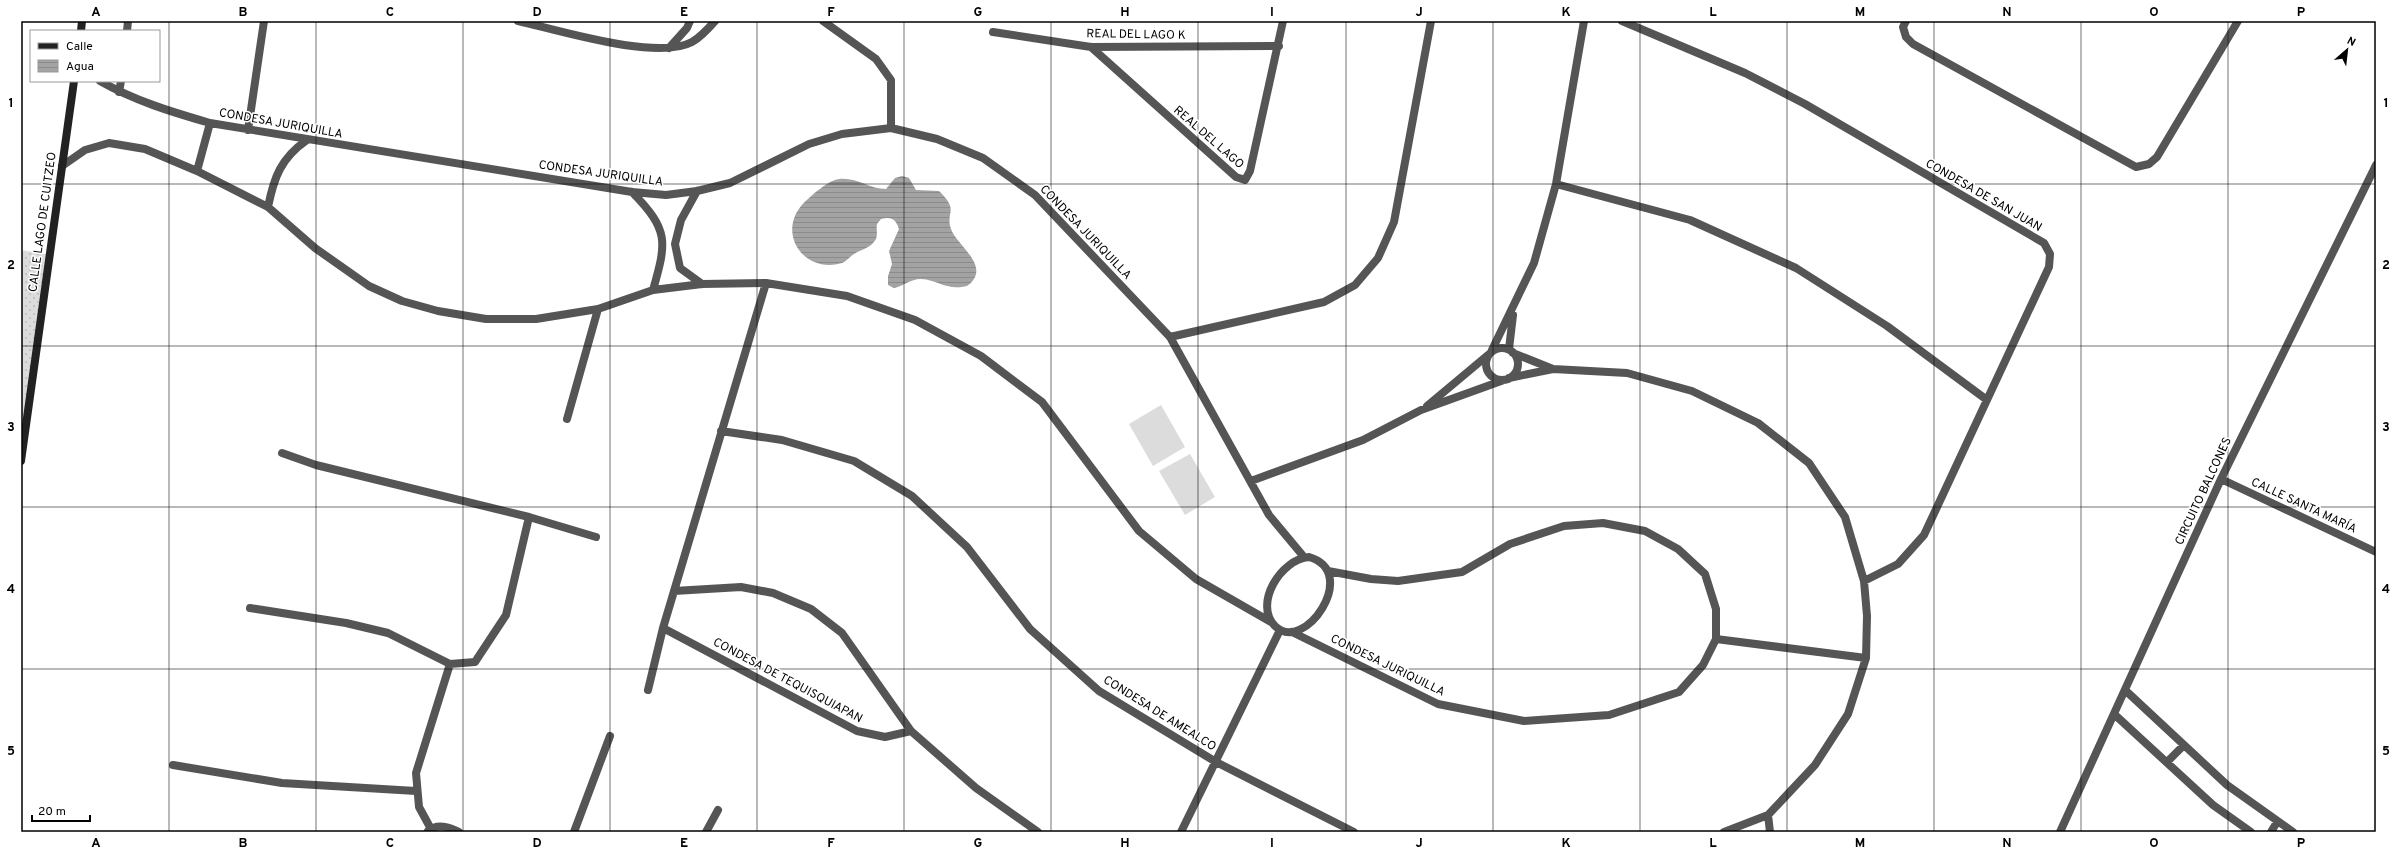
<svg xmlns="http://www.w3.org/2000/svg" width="2397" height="853" font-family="Overpass,sans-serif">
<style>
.grass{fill:#dcdcdc}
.garden{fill:url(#garden-dots)}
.water{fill:url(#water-rules)}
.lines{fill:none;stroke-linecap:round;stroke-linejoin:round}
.lane{stroke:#555;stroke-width:8}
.street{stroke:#555;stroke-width:8}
.secondary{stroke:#222;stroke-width:8}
.grid{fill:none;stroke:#000;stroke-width:1;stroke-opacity:0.55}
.labels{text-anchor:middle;stroke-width:3;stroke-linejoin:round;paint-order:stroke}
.street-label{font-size:12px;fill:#000;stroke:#fff}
.neatline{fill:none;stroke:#000;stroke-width:1.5}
.grid-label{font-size:13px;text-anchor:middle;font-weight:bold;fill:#000}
</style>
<defs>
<pattern id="garden-dots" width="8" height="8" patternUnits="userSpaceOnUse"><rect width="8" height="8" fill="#dcdcdc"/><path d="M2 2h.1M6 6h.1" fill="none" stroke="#bbb" stroke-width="1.8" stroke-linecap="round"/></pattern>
<pattern id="water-rules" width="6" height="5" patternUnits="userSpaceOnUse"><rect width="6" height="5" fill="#a3a3a3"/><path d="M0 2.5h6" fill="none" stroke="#8b8b8b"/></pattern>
</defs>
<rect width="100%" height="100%" fill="#fff"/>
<!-- grass -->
<path class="grass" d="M 1161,405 L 1185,447 L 1153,466 L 1129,424 Z
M 1190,454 L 1215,497 L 1185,515 L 1159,471 Z"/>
<!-- garden -->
<path class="garden" d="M 21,250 L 50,255 L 21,461 Z"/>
<!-- water -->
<path class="water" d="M 902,176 L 909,178 L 916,190 L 939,191 C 960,211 945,212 951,229 C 957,246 993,267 967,286 C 946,291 939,280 921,279 C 910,279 904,286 894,288 L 888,285 L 888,276 L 892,264 L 889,251 L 899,229 C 896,219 891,216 881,219 L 877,224 C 876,229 878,234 876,239 C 871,248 862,249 854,254 C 849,257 847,261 842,263 C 802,275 772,228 809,198 C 817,191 828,181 839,179 C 857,177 869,189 886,189 L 895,178 Z"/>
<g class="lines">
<!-- lane -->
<path class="lane" d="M 1906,21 L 1903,27 L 1906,37 L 1913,44 L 2136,167 L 2149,164 L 2157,157 L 2238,21
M 127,31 L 128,21
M 119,92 L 121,81"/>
<!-- street -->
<path class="street" d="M 518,21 C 558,30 657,61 692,42 C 701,37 708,29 715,21
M 823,21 L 876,59 L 891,80 L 891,128
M 1622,21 L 1745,73 L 1805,104 L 2044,243 L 2050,254 L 2049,267 L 1924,535 L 1898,564 L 1864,581
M 993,32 L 1091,47 L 1279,46
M 1091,47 L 1236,177 L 1245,180 L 1250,171 L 1283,21
M 669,48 L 687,28 L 690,21
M 100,81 C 135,101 172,112 210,123 L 632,192 L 666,195 L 697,191 L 730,183 L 809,144 L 842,134 L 891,128 L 937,139 L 983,158 L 1035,195 L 1170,337 L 1269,515 L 1304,557
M 248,130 L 264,21
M 62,166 L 85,150 L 109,143 L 145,149 L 197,171 L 268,207 L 315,248 L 369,286 L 402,301 L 438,311 L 486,319 L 536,319 L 598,309 L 653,290 L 702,284 L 766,283 L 847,296 L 915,320 L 981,356 L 1042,402 L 1139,531 L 1196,579 L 1271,622
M 197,171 L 210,123
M 1556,184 L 1690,220 L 1796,268 L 1887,326 L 1987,400
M 697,191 L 681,220 L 675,244 L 680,268 L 702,284
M 632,192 C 669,230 667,241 653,290
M 268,207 C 274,177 281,158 307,140
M 1170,337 L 1324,302 L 1355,285 L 1378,258 L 1394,222 L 1431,21
M1486 364a16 16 0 1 1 32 0a16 16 0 1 1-32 0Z
M 1509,349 L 1513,315
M 1492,350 L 1534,263 L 1556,184 L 1584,21
M 1513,353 L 1553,369
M 1509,378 L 1553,369 L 1627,373 L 1692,391 L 1758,423 L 1809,463 L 1845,517 L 1864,581 L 1867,616 L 1866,658 L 1848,714 L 1815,765 L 1768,815 L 1724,832
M 1427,406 L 1488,355
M 567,419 L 598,309
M 721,431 L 782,440 L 854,461 L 912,496 L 967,547 L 1030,629 L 1099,691 L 1216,762 L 1354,832
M 282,453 L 316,465 L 529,517 L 596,537
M 2221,479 L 2376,552
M 1251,481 L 1363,440 L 1421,410 L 1504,380
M 1309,557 C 1361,572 1304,655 1275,626 C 1253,604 1281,559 1309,557 Z
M 674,591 L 741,587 L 773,593 L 811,609 L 842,633 L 911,731 L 976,788 L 1038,832
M 250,608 L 346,623 L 388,633 L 450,664 L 475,662 L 506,615 L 529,517
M 663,628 L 857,731 L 885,737 L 911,731
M 1292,632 L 1438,704 L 1524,721 L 1609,715 L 1679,692 L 1703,665 L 1716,639 L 1716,609 L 1705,574 L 1678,549 L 1645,531 L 1603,523 L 1564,526 L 1510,544 L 1462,572 L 1398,581 L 1371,579 L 1328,571
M 1716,639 L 1866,658
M 648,690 L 663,628 L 766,283
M 2125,690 L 2227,785 L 2293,832
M 2114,714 L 2213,805 L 2251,832
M 2167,762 L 2184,745
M 173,765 L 282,783 L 416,791
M 1768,815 L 1770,832
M 431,829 L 419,807 L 416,773 L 450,664
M 428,831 C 437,823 450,827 459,832
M 574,832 L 610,736
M 706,832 L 718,810
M 1181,832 L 1280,630
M 2060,832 L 2221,479 L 2376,165
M 2271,832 L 2277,822"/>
<!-- secondary -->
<path class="secondary" d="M 81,31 L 82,21
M 21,461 L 74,81"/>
</g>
<!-- grid -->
<path class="grid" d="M 169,21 L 169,832M 316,21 L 316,832M 463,21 L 463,832M 610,21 L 610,832M 757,21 L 757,832M 904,21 L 904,832M 1051,21 L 1051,832M 1198,21 L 1198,832M 1346,21 L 1346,832M 1493,21 L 1493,832M 1640,21 L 1640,832M 1787,21 L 1787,832M 1934,21 L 1934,832M 2081,21 L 2081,832M 2228,21 L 2228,832M 21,184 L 2376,184M 21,346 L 2376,346M 21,507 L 2376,507M 21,669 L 2376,669"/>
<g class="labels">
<!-- street labels -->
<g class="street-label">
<text transform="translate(1136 34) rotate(1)" y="4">REAL DEL LAGO K</text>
<text transform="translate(281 123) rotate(10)" y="4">CONDESA JURIQUILLA</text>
<text transform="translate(1209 137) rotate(41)" y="4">REAL DEL LAGO</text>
<text transform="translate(601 173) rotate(8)" y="4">CONDESA JURIQUILLA</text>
<text transform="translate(1984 195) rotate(30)" y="4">CONDESA DE SAN JUAN</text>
<text transform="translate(42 222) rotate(-82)" y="4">CALLE LAGO DE CUITZEO</text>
<text transform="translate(1086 232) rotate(46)" y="4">CONDESA JURIQUILLA</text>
<text transform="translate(2203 491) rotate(-65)" y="4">CIRCUITO BALCONES</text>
<text transform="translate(2304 505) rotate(25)" y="4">CALLE SANTA MARÍA</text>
<text transform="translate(1388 665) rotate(26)" y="4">CONDESA JURIQUILLA</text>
<text transform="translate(788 680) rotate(28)" y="4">CONDESA DE TEQUISQUIAPAN</text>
<text transform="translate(1160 713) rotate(32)" y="4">CONDESA DE AMEALCO</text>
</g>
</g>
<!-- border -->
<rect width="2397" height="853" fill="none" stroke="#ffffff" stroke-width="44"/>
<!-- legend -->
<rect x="30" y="30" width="130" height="52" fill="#ffffff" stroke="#999999"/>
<rect x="38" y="43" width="20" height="6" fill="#222222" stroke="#999999"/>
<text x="66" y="50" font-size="12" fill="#000000">Calle</text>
<rect x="38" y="60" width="20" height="12" fill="url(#water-rules)" stroke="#999999"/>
<text x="66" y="70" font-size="12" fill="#000000">Agua</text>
<!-- north arrow -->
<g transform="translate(2347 50) rotate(28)" stroke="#ffffff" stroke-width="3" paint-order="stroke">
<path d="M0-3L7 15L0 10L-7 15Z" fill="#000000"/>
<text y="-6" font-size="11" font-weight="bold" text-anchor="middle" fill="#000000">N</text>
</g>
<!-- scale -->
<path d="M32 815v6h58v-6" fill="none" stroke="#000000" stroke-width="2"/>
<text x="38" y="815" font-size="12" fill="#000000" stroke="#ffffff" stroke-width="3" paint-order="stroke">20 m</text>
<rect x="22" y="22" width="2353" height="809" class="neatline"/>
<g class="grid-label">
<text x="96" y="16">A</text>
<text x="243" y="16">B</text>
<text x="390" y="16">C</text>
<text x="537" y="16">D</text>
<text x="684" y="16">E</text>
<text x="831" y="16">F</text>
<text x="978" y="16">G</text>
<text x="1125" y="16">H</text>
<text x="1272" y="16">I</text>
<text x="1419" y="16">J</text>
<text x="1566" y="16">K</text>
<text x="1713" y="16">L</text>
<text x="1860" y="16">M</text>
<text x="2007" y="16">N</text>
<text x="2154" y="16">O</text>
<text x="2301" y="16">P</text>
<text x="11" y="107">1</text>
<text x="2386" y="107">1</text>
<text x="11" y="269">2</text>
<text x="2386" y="269">2</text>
<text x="11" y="431">3</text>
<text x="2386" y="431">3</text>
<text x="11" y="593">4</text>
<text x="2386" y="593">4</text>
<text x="11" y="755">5</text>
<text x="2386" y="755">5</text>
<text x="96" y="847">A</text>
<text x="243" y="847">B</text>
<text x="390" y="847">C</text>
<text x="537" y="847">D</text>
<text x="684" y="847">E</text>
<text x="831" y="847">F</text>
<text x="978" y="847">G</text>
<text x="1125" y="847">H</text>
<text x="1272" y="847">I</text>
<text x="1419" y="847">J</text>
<text x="1566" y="847">K</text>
<text x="1713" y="847">L</text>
<text x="1860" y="847">M</text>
<text x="2007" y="847">N</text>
<text x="2154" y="847">O</text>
<text x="2301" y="847">P</text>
</g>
</svg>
